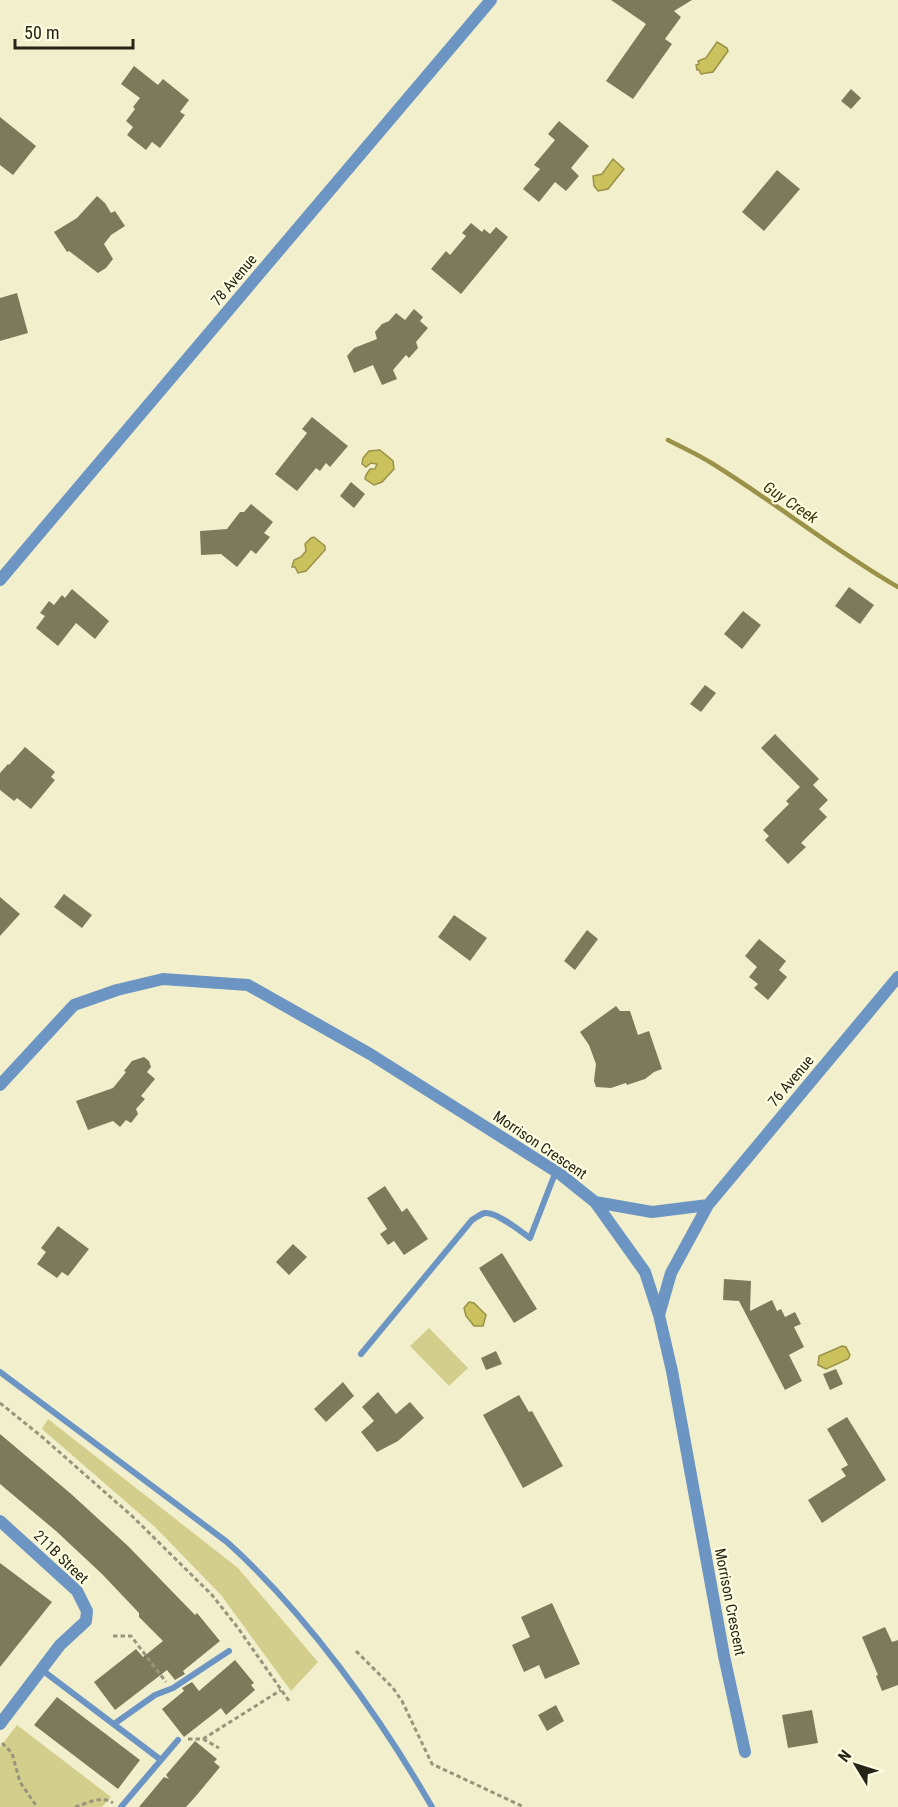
<svg xmlns="http://www.w3.org/2000/svg" width="898" height="1807" font-family="'Roboto Condensed',sans-serif">
<style>
.green{fill:#d4ce8c}
.water{fill:#cbc15d;stroke:#999248;stroke-width:1.5}
.lines{fill:none;stroke-linecap:round;stroke-linejoin:round}
.stream{stroke:#999248;stroke-width:4.5}
.building{fill:#7d7a5b}
.path{stroke:#97957c;stroke-width:3;stroke-dasharray:4.5 3;stroke-linecap:butt}
.lane{stroke:#6c95c3;stroke-width:6}
.street{stroke:#6c95c3;stroke-width:12}
.labels{text-anchor:middle;stroke-width:4.5;stroke-linejoin:round;paint-order:stroke}
.street-label{font-size:15px;fill:#252417;stroke:#fefce0}
.water-label{font-size:16px;font-style:italic;fill:#393509;stroke:#fefce0}
</style>
<rect width="100%" height="100%" fill="#f2f0cc"/>
<!-- green -->
<path class="green" d="M 429,1328 L 468,1368 L 449,1386 L 410,1346 Z
M 48,1419 L 238,1568 L 318,1662 L 291,1691 L 221,1595 L 155,1527 L 42,1429 Z
M 17,1725 L 111,1797 L 102,1807 L 0,1807 L 0,1747 Z"/>
<!-- water -->
<path class="water" d="M 717,42 L 727,48 L 728,51 L 713,72 L 701,74 L 699,70 L 697,70 L 696,65 L 699,64 L 698,61 L 706,58 Z
M 613,159 L 624,169 L 608,189 L 598,191 L 594,186 L 593,176 L 602,174 Z
M 380,450 L 393,461 L 394,469 L 382,482 L 374,485 L 365,479 L 366,475 L 370,469 L 375,469 L 377,464 L 371,463 L 366,467 L 362,464 L 363,458 L 369,451 Z
M 314,537 L 325,546 L 325,550 L 306,571 L 298,573 L 295,567 L 292,567 L 294,560 L 301,557 L 306,551 L 305,544 L 311,538 Z
M 469,1302 L 474,1303 L 486,1315 L 483,1326 L 474,1326 L 466,1316 L 464,1308 Z
M 842,1346 L 846,1347 L 850,1355 L 848,1359 L 826,1369 L 818,1365 L 819,1356 Z"/>
<g class="lines">
<!-- stream -->
<path class="stream" d="M 668,440 C 683,448 699,455 713,464 C 776,503 834,550 898,587"/>
</g>
<!-- building -->
<path class="building" d="M 611,0 L 692,0 L 674,11 L 681,17 L 665,39 L 672,44 L 633,99 L 606,81 L 646,24 Z
M 134,66 L 158,85 L 163,79 L 189,100 L 180,112 L 185,115 L 160,148 L 152,142 L 146,150 L 127,135 L 133,127 L 126,121 L 135,109 L 133,107 L 140,98 L 121,84 Z
M 851,89 L 861,98 L 851,109 L 841,101 Z
M 0,117 L 36,146 L 13,175 L 0,165 Z
M 559,121 L 589,146 L 571,168 L 579,176 L 566,191 L 555,182 L 539,202 L 523,189 L 540,169 L 534,165 L 555,140 L 548,134 Z
M 777,170 L 800,189 L 764,231 L 742,212 Z
M 97,196 L 105,203 L 111,213 L 115,211 L 125,226 L 111,235 L 104,244 L 113,259 L 106,268 L 98,273 L 69,251 L 67,252 L 54,232 L 77,218 Z
M 471,223 L 482,232 L 484,229 L 490,234 L 496,227 L 508,237 L 461,294 L 431,269 L 446,251 L 450,255 L 466,236 L 462,233 Z
M 17,293 L 28,333 L 0,341 L 0,298 Z
M 414,309 L 423,317 L 420,321 L 428,328 L 416,342 L 418,348 L 409,358 L 406,355 L 393,370 L 397,379 L 382,385 L 373,365 L 354,373 L 347,356 L 354,348 L 377,339 L 375,332 L 382,324 L 389,321 L 396,313 L 405,320 Z
M 312,417 L 348,446 L 330,467 L 326,463 L 320,471 L 316,468 L 297,491 L 275,474 L 307,433 L 302,429 Z
M 351,482 L 365,494 L 354,508 L 340,496 Z
M 251,504 L 273,522 L 264,533 L 270,537 L 256,554 L 251,550 L 237,567 L 221,554 L 201,555 L 200,531 L 227,529 L 240,512 L 244,512 Z
M 849,587 L 874,605 L 860,624 L 835,606 Z
M 72,589 L 109,621 L 95,639 L 76,623 L 58,646 L 36,628 L 45,616 L 40,613 L 49,601 L 54,605 L 62,595 L 65,598 Z
M 743,611 L 761,625 L 742,649 L 724,634 Z
M 705,685 L 716,693 L 701,712 L 690,704 Z
M 775,734 L 819,779 L 813,785 L 828,800 L 819,809 L 827,817 L 801,843 L 806,847 L 788,864 L 765,840 L 769,836 L 763,830 L 789,804 L 786,801 L 800,787 L 761,748 Z
M 25,747 L 55,772 L 51,777 L 55,780 L 31,809 L 17,798 L 14,801 L 0,790 L 0,773 L 8,764 L 9,765 Z
M 64,894 L 92,915 L 82,928 L 54,907 Z
M 0,897 L 20,914 L 0,936 Z
M 454,915 L 487,938 L 470,961 L 438,937 Z
M 587,930 L 598,939 L 575,970 L 564,961 Z
M 759,939 L 786,961 L 779,970 L 787,977 L 768,1000 L 754,988 L 758,984 L 749,977 L 757,967 L 745,956 Z
M 616,1006 L 620,1011 L 630,1011 L 638,1035 L 649,1031 L 662,1069 L 654,1072 L 645,1079 L 627,1085 L 626,1083 L 611,1088 L 596,1087 L 594,1081 L 596,1064 L 589,1045 L 580,1032 Z
M 144,1057 L 149,1061 L 151,1067 L 147,1072 L 155,1079 L 141,1096 L 145,1099 L 136,1109 L 138,1114 L 131,1123 L 126,1120 L 120,1127 L 113,1121 L 88,1130 L 76,1101 L 113,1088 L 126,1072 L 124,1071 L 132,1061 Z
M 385,1186 L 402,1212 L 407,1208 L 428,1239 L 404,1255 L 394,1241 L 388,1245 L 380,1234 L 387,1229 L 367,1198 Z
M 58,1226 L 89,1249 L 68,1276 L 62,1272 L 57,1278 L 37,1264 L 46,1252 L 41,1248 Z
M 293,1244 L 307,1257 L 289,1275 L 276,1262 Z
M 502,1253 L 537,1309 L 514,1323 L 479,1268 Z
M 724,1279 L 751,1281 L 750,1311 L 772,1300 L 777,1311 L 781,1309 L 785,1317 L 795,1312 L 801,1324 L 794,1327 L 804,1347 L 789,1355 L 802,1381 L 785,1390 L 739,1301 L 723,1300 Z
M 496,1351 L 502,1364 L 486,1370 L 481,1358 Z
M 836,1369 L 843,1384 L 830,1390 L 823,1374 Z
M 343,1382 L 354,1396 L 326,1422 L 314,1409 Z
M 378,1392 L 396,1414 L 410,1402 L 424,1418 L 398,1441 L 377,1452 L 361,1432 L 374,1421 L 362,1407 Z
M 519,1395 L 529,1412 L 532,1411 L 563,1466 L 523,1488 L 483,1415 Z
M 847,1417 L 886,1480 L 822,1523 L 808,1500 L 846,1476 L 841,1469 L 848,1465 L 827,1429 Z
M 0,1434 L 70,1493 L 128,1546 L 195,1615 L 197,1613 L 220,1641 L 183,1671 L 185,1674 L 175,1680 L 167,1670 L 115,1710 L 94,1682 L 136,1649 L 143,1657 L 163,1641 L 139,1617 L 139,1613 L 102,1574 L 56,1531 L 0,1484 Z
M 0,1563 L 52,1602 L 0,1667 Z
M 552,1603 L 580,1664 L 545,1679 L 539,1665 L 524,1672 L 512,1645 L 530,1637 L 521,1617 Z
M 885,1627 L 892,1642 L 898,1640 L 898,1685 L 882,1691 L 876,1676 L 878,1675 L 862,1637 Z
M 235,1660 L 254,1683 L 251,1685 L 255,1690 L 226,1715 L 221,1708 L 184,1737 L 162,1709 L 184,1691 L 182,1688 L 192,1682 L 199,1691 Z
M 57,1697 L 140,1760 L 118,1789 L 34,1725 Z
M 556,1705 L 564,1721 L 547,1731 L 538,1715 Z
M 812,1710 L 818,1743 L 788,1748 L 782,1715 Z
M 195,1741 L 217,1759 L 214,1762 L 220,1767 L 196,1796 L 186,1807 L 139,1807 L 164,1777 L 169,1779 L 166,1775 Z"/>
<g class="lines">
<!-- path -->
<path class="path" d="M 0,1403 L 41,1436 L 132,1516 L 212,1595 L 238,1628 L 289,1701
M 113,1636 L 131,1636 L 166,1682
M 356,1651 L 393,1688 L 402,1701 L 432,1764 L 524,1807
M 188,1739 L 203,1739 L 281,1690
M 203,1739 L 219,1748
M 2,1743 L 12,1753 L 20,1782 L 37,1807
M 75,1807 C 88,1803 102,1795 113,1803"/>
<!-- lane -->
<path class="lane" d="M 361,1354 L 472,1220 C 476,1218 480,1214 485,1213 C 497,1212 520,1231 530,1238 L 556,1171
M 0,1372 L 227,1542 C 306,1613 379,1715 432,1807
M 42,1670 L 161,1760
M 114,1724 L 155,1695 L 173,1688 L 229,1651
M 121,1807 L 178,1740"/>
<!-- street -->
<path class="street" d="M 0,580 L 491,0
M 0,1085 L 74,1005 L 117,990 L 163,979 L 248,985 L 370,1054 L 560,1174 L 595,1202 L 645,1272 L 659,1315 L 672,1371 L 724,1656 L 745,1752
M 595,1202 L 652,1212 L 708,1205
M 659,1315 L 671,1273 L 708,1205 L 898,977
M 0,1521 L 77,1591 L 87,1611 L 86,1621 L 60,1645 L 0,1724"/>
</g>
<g class="labels">
<!-- street labels -->
<g class="street-label">
<text transform="translate(234 280) rotate(-50)" y="5">78 Avenue</text>
<text transform="translate(791 1081) rotate(-50)" y="5">76 Avenue</text>
<text transform="translate(540 1145) rotate(34)" y="5">Morrison Crescent</text>
<text transform="translate(61 1557) rotate(44)" y="5">211B Street</text>
<text transform="translate(730 1602) rotate(79)" y="5">Morrison Crescent</text>
</g>
<!-- water labels -->
<g class="water-label">
<text transform="translate(791 502) rotate(34)" y="6">Guy Creek</text>
</g>
</g>
<!-- north arrow -->
<g transform="translate(856 1765) rotate(308)" stroke="#fefce0" stroke-width="4.5" paint-order="stroke">
<path d="M0-4.5L10 22L0 15L-10 22Z" fill="#252417"/>
<text y="-9" font-size="16" font-weight="bold" text-anchor="middle" fill="#252417">N</text>
</g>
<!-- scale -->
<path d="M15 39v9h118v-9" fill="none" stroke="#252417" stroke-width="3"/>
<text x="24" y="39" font-size="18" fill="#252417" stroke="#fefce0" stroke-width="4.5" paint-order="stroke">50 m</text>
</svg>
